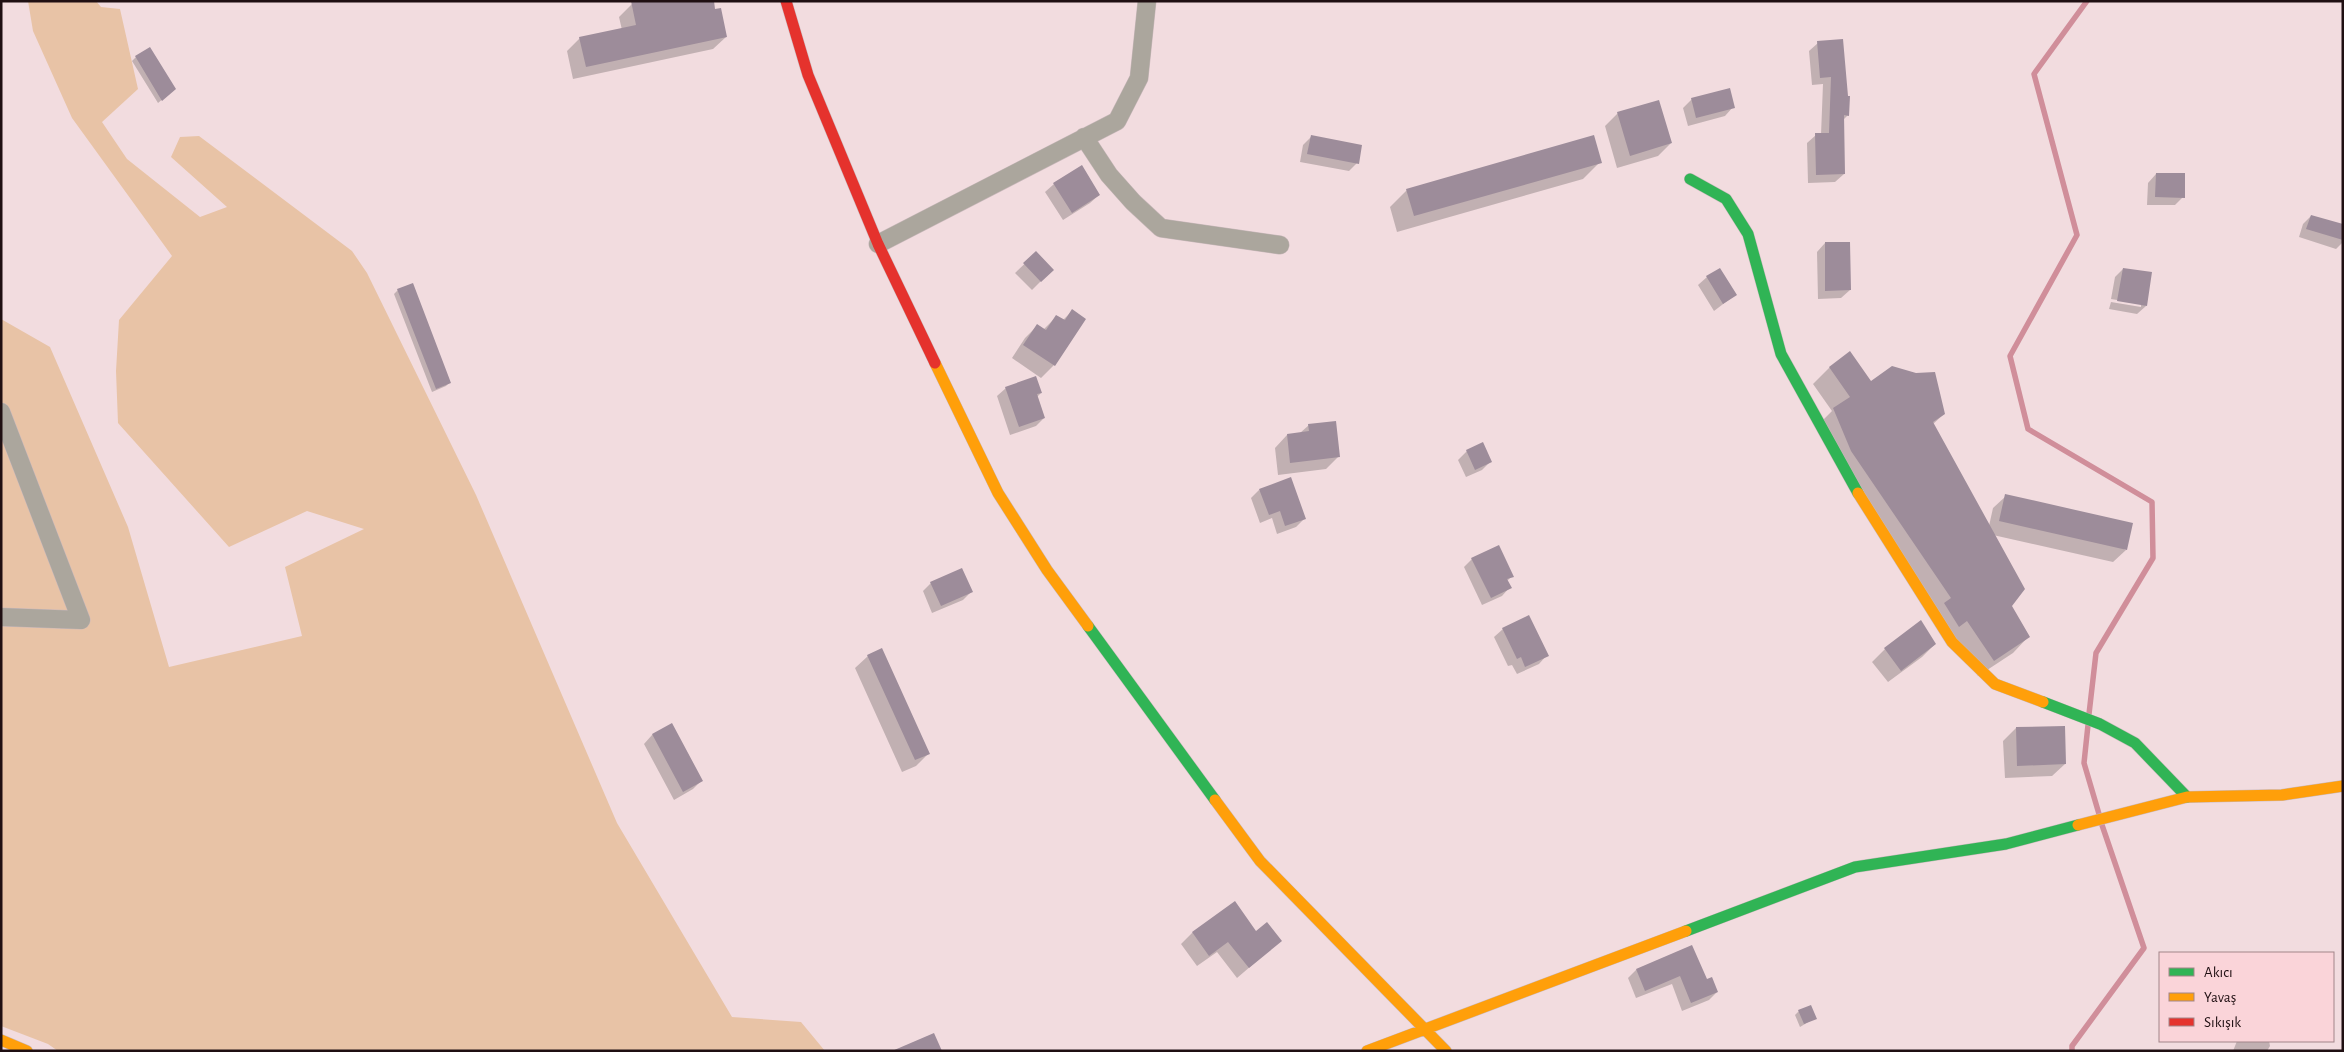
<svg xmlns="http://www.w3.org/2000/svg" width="2344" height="1052" font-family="'Alegreya Sans',sans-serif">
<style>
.green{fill:#e8c3a6}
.shadow{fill:#0003}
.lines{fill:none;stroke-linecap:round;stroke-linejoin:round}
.stream{stroke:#d08e9a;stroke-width:5.5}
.building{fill:#9d8c9a}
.street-casing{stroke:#cab9bc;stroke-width:19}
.fast-casing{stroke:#cab9bc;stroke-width:12}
.slow-casing{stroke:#cab9bc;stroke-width:12}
.jam-casing{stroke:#cab9bc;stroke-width:12}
.street{stroke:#aba69d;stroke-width:18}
.fast{stroke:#30b455;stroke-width:11}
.slow{stroke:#ff9f0a;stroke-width:11}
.jam{stroke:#e5322d;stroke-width:11}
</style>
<rect width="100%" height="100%" fill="#f2dcdf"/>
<!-- green -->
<path class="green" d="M 28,1 L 96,1 L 101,7 L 120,9 L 138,89 L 102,122 L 127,159 L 200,217 L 227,207 L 171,157 L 180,137 L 199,136 L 352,251 L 367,273 L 476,495 L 617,823 L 732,1017 L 801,1022 L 825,1051 L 58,1051 L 48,1044 L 1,1026 L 1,319 L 50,347 L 128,527 L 169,667 L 302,636 L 285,567 L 364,529 L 307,511 L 229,547 L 118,423 L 116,371 L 119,320 L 172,256 L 72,118 L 33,31 Z"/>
<!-- shadow -->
<path class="shadow" d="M 632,4 L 714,10 L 726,37 L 713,49 L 573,79 L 567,51 L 580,38 L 622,30 L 619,17 Z
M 1818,43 L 1848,115 L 1843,120 L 1844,174 L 1835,182 L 1808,183 L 1807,143 L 1816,135 L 1821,135 L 1823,84 L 1812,85 L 1809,51 Z
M 136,57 L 170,93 L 158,103 L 132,61 Z
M 1692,99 L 1733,107 L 1725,116 L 1688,126 L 1683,108 Z
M 1618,113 L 1671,143 L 1658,156 L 1617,168 L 1605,126 Z
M 1311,137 L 1357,163 L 1349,171 L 1300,162 L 1303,145 Z
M 1600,162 L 1583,179 L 1397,232 L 1390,207 L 1407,190 Z
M 2156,174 L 2183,197 L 2175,205 L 2147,205 L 2148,183 Z
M 1054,184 L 1099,195 L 1090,203 L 1063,220 L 1045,192 Z
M 2311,216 L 2343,226 L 2343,242 L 2336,249 L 2299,237 L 2303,224 Z
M 1825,243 L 1850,290 L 1841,298 L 1818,299 L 1817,252 Z
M 1036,253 L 1052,270 L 1032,290 L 1015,273 Z
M 2123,269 L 2146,306 L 2137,314 L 2109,309 L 2111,302 L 2141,307 L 2141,304 L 2111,299 L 2115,277 Z
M 1707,277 L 1735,295 L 1714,311 L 1698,285 Z
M 398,290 L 450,382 L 446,386 L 432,392 L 394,294 Z
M 1072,311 L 1054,365 L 1041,378 L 1012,358 L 1025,338 L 1037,326 L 1043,330 L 1057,316 L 1063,320 Z
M 1850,353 L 1871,383 L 1944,414 L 1932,425 L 1989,526 L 1993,508 L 2006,496 L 2126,550 L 2113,562 L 1993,535 L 2011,606 L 2029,636 L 2013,653 L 1978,676 L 1818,425 L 1832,411 L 1813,384 L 1829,368 Z
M 1006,388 L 1041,393 L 1037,397 L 1044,418 L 1036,426 L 1010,435 L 997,396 Z
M 1309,425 L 1339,456 L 1326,469 L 1278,475 L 1275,448 L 1287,435 L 1300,433 Z
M 1467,451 L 1490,462 L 1482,470 L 1466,477 L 1458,460 Z
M 1259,490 L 1305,518 L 1296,527 L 1277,534 L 1272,518 L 1260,523 L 1251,498 Z
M 1472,559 L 1512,576 L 1507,581 L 1510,587 L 1502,596 L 1482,605 L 1464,567 Z
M 931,583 L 971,592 L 963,600 L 932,613 L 923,591 Z
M 1503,629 L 1547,655 L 1539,664 L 1517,674 L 1512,665 L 1508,666 L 1494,637 Z
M 1935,644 L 1922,657 L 1888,682 L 1872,662 L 1885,649 Z
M 868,656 L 929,753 L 916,766 L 902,772 L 855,668 Z
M 671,725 L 701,781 L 693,789 L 674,800 L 644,744 L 652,735 Z
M 2016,728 L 2065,764 L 2052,776 L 2005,778 L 2003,741 Z
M 1235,903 L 1256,933 L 1280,941 L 1237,978 L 1217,952 L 1197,966 L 1181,944 L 1192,933 Z
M 1692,947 L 1706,980 L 1717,992 L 1709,1000 L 1682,1011 L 1672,984 L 1636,998 L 1628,978 L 1636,970 Z
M 1799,1011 L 1815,1018 L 1800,1027 L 1795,1015 Z
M 2237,1041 L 2269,1041 L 2270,1046 L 2267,1051 L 2233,1051 Z"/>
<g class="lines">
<!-- stream -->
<path class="stream" d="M 2087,1 L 2034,74 L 2077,235 L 2010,356 L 2028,429 L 2152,502 L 2153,558 L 2096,653 L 2089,714
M 2088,725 L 2084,763 L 2099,814
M 2072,1051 L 2072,1046 L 2144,948 L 2102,825"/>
</g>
<!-- building -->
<path class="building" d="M 631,1 L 714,1 L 715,9 L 721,8 L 727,37 L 586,67 L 579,37 L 636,25 Z
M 1843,39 L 1848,96 L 1850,96 L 1849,116 L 1844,115 L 1845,174 L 1816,175 L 1815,133 L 1829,133 L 1831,77 L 1820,78 L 1817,41 Z
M 150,47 L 176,89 L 162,101 L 135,56 Z
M 1730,88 L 1735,108 L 1696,118 L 1691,98 Z
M 1659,100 L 1672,143 L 1630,156 L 1617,112 Z
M 1311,135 L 1362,145 L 1359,164 L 1307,154 Z
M 1594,135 L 1602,163 L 1414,216 L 1406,189 Z
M 1082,165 L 1100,195 L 1072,213 L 1053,183 Z
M 2156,173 L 2185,173 L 2185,198 L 2155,197 Z
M 2311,215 L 2343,224 L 2343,240 L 2306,229 Z
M 1825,242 L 1850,242 L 1851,290 L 1825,291 Z
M 1036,251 L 1054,270 L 1041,282 L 1023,263 Z
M 1720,268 L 1737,295 L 1723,304 L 1706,276 Z
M 2123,268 L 2152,272 L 2147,306 L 2117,301 Z
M 413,283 L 451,383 L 436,389 L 397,289 Z
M 1072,309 L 1086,319 L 1055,366 L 1023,345 L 1037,324 L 1046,330 L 1056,315 L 1065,320 Z
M 1850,351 L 1871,381 L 1892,366 L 1916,373 L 1935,372 L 1945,414 L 1933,422 L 2025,589 L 2012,606 L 2030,637 L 1994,661 L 1967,621 L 1959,627 L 1944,603 L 1951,598 L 1851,451 L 1833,408 L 1850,397 L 1829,367 Z
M 1036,376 L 1042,393 L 1037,394 L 1045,418 L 1019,427 L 1005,387 Z
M 1336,421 L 1340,457 L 1290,463 L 1287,434 L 1309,431 L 1308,424 Z
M 1483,442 L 1492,462 L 1475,470 L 1466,450 Z
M 1291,477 L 1306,519 L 1285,526 L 1280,511 L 1269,515 L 1259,489 Z
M 2005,494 L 2133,523 L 2127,550 L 1999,521 Z
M 1499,545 L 1514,577 L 1507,579 L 1512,588 L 1491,598 L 1471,558 Z
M 962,568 L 973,592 L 941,606 L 930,582 Z
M 1529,615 L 1549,656 L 1525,667 L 1521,657 L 1517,659 L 1502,628 Z
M 1921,620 L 1936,644 L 1901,671 L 1884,648 Z
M 882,648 L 930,754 L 915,760 L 867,655 Z
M 672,723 L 703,781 L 683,792 L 652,734 Z
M 2065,726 L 2066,764 L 2017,766 L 2016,727 Z
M 1235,901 L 1256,931 L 1267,922 L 1282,941 L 1249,968 L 1228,942 L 1209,956 L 1192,932 Z
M 1692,945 L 1707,979 L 1712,977 L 1718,992 L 1691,1003 L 1680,976 L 1645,991 L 1636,969 Z
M 1811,1005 L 1817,1019 L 1804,1024 L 1798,1010 Z
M 934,1033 L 942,1051 L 892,1051 Z"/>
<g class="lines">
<defs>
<path id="street" d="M 1084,137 L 1109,175 L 1133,202 L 1161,228 L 1280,245
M 878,244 L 1117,121 L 1139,78 L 1147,1
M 1,412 L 81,620 L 1,617"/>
<path id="fast" d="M 1690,179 L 1726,199 L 1748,234 L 1781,354 L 1858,493
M 1088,626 L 1215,800
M 2043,702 L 2100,724 L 2135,743 L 2187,797
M 1686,931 L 1855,867 L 2006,844 L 2078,825"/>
<path id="slow" d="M 935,363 L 998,493 L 1047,570 L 1088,626
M 1858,493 L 1952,642 L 1995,684 L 2043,702
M 1215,800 L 1260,861 L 1446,1051
M 2078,825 L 2187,797 L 2282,795 L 2343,786
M 1,1040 L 27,1051
M 1367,1051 L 1686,931"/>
<path id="jam" d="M 786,1 L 808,75 L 878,244 L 935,363"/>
</defs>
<!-- street casing -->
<use href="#street" class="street-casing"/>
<!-- fast casing -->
<use href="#fast" class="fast-casing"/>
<!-- slow casing -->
<use href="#slow" class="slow-casing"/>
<!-- jam casing -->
<use href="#jam" class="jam-casing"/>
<!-- street -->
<use href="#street" class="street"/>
<!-- fast -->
<use href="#fast" class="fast"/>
<!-- slow -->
<use href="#slow" class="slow"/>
<!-- jam -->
<use href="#jam" class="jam"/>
</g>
<!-- border -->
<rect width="2344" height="1052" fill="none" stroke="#1f0f12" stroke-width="5"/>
<!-- legend -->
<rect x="2159" y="952" width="175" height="90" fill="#fad4d9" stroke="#a28589"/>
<rect x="2169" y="968" width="25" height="8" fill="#30b455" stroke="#a28589"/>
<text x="2204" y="977" font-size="15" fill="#1f0f12">Akıcı</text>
<rect x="2169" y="993" width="25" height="8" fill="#ff9f0a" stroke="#a28589"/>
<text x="2204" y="1002" font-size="15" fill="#1f0f12">Yavaş</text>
<rect x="2169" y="1018" width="25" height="8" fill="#e5322d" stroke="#a28589"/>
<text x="2204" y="1027" font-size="15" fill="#1f0f12">Sıkışık</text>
</svg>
